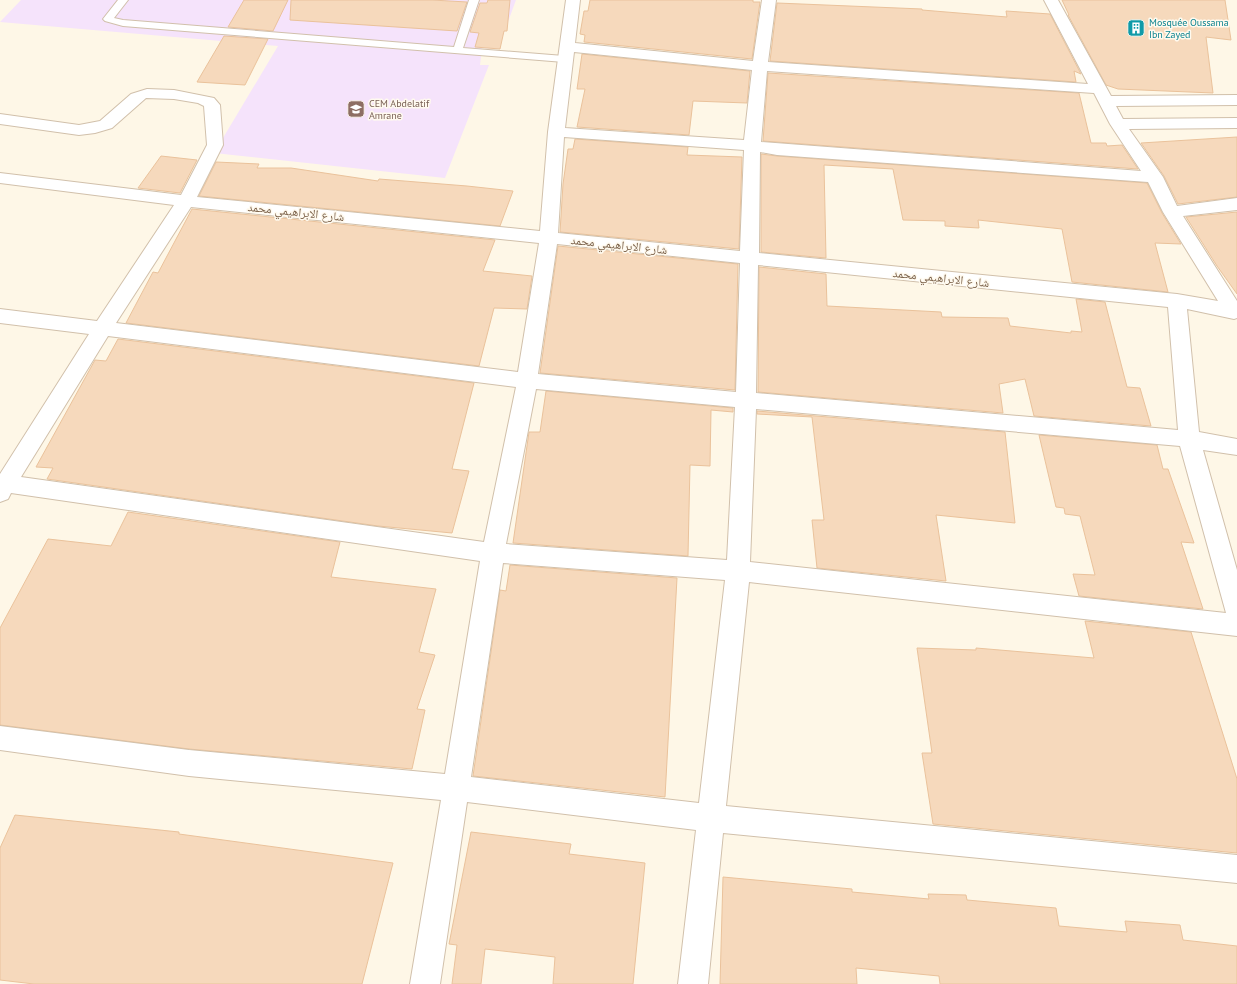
<svg xmlns="http://www.w3.org/2000/svg" width="1237" height="984" font-family="'PT Sans','Noto Naskh Arabic',sans-serif">
<style>
.education{fill:#f5e3fb}
.building{fill:#f6d9bc;stroke:#eac29b}
.lines{fill:none;stroke-linecap:round;stroke-linejoin:round}
.lane-casing{stroke:#d1c0ab;stroke-width:2}
.street-casing{stroke:#d1c0ab;stroke-width:2}
.lane{fill:#fff;fill-rule:evenodd}
.street{fill:#fff;fill-rule:evenodd}
.labels{text-anchor:middle;stroke-width:3;stroke-linejoin:round;paint-order:stroke}
.far-culture-label{font-size:10px;fill:#0d838f;stroke:#fffaef;text-anchor:start}
.far-education-label{font-size:10px;fill:#785e54;stroke:#fffaef;text-anchor:start}
.street-label{font-size:12px;fill:#7a6048;stroke:#fffaef}
</style>
<rect width="100%" height="100%" fill="#fef7e7"/>
<!-- education -->
<path class="education" d="M 21,0 L 516,0 L 498,49 L 482,48 L 480,65 L 489,65 L 445,178 L 214,153 L 278,46 L 0,22 Z"/>
<!-- building -->
<path class="building" d="M 244,0 L 288,0 L 273,31 L 228,27 Z
M 291,0 L 432,0 L 467,2 L 457,31 L 290,20 Z
M 488,0 L 510,0 L 507,31 L 504,31 L 500,49 L 475,47 L 479,33 L 470,32 L 480,3 L 487,3 Z
M 590,0 L 753,0 L 753,2 L 760,2 L 752,59 L 584,42 L 585,35 L 580,34 L 584,11 L 588,11 Z
M 1062,0 L 1225,0 L 1231,40 L 1206,37 L 1213,93 L 1118,89 L 1106,85 L 1068,15 L 1069,15 Z
M 777,3 L 922,9 L 922,10 L 1007,17 L 1006,11 L 1050,14 L 1081,74 L 1074,71 L 1076,82 L 770,61 Z
M 224,36 L 268,39 L 245,85 L 197,82 Z
M 582,54 L 750,71 L 747,103 L 693,101 L 689,135 L 577,127 L 585,89 L 577,89 Z
M 768,73 L 1079,93 L 1091,143 L 1106,143 L 1107,146 L 1122,145 L 1138,169 L 763,141 Z
M 1237,137 L 1237,197 L 1178,204 L 1164,176 L 1141,143 Z
M 575,139 L 688,147 L 687,155 L 742,157 L 739,249 L 560,232 L 563,184 L 568,149 L 573,149 Z
M 761,154 L 777,156 L 1147,183 L 1162,213 L 1181,244 L 1155,243 L 1168,292 L 1072,282 L 1062,229 L 978,220 L 979,228 L 945,226 L 945,221 L 903,220 L 893,169 L 824,165 L 826,258 L 761,252 Z
M 161,156 L 197,160 L 180,193 L 138,188 Z
M 216,162 L 259,164 L 257,168 L 291,168 L 378,181 L 379,179 L 467,186 L 513,191 L 500,226 L 199,196 Z
M 192,209 L 495,240 L 483,271 L 532,276 L 527,309 L 494,308 L 479,366 L 126,323 L 153,272 L 158,273 Z
M 1237,212 L 1237,294 L 1217,266 L 1186,217 Z
M 558,246 L 738,264 L 735,390 L 540,373 Z
M 759,267 L 826,274 L 827,306 L 941,312 L 942,317 L 1008,318 L 1010,326 L 1071,333 L 1071,331 L 1082,332 L 1076,299 L 1105,302 L 1127,387 L 1140,388 L 1151,426 L 1034,416 L 1025,379 L 999,384 L 1003,413 L 758,392 Z
M 118,339 L 474,383 L 452,469 L 469,471 L 452,533 L 378,526 L 47,479 L 53,468 L 36,467 L 95,360 L 106,361 Z
M 546,391 L 733,408 L 733,412 L 711,410 L 710,466 L 690,465 L 688,556 L 513,543 L 529,432 L 540,432 Z
M 757,411 L 1005,432 L 1015,523 L 936,515 L 946,581 L 817,568 L 812,520 L 824,520 L 812,417 L 757,414 Z
M 1039,435 L 1157,445 L 1163,469 L 1168,469 L 1194,543 L 1181,542 L 1203,609 L 1079,596 L 1073,574 L 1095,575 L 1080,516 L 1065,514 L 1064,508 L 1056,507 Z
M 128,512 L 340,542 L 331,577 L 436,589 L 419,652 L 435,655 L 417,709 L 425,710 L 412,769 L 189,749 L 0,725 L 0,628 L 48,539 L 111,546 Z
M 510,565 L 677,578 L 665,797 L 473,776 L 500,590 L 506,591 Z
M 1085,621 L 1191,632 L 1237,779 L 1237,853 L 933,824 L 922,753 L 932,753 L 917,648 L 976,650 L 976,648 L 1094,658 Z
M 15,815 L 179,832 L 179,834 L 393,863 L 362,984 L 34,984 L 0,980 L 0,848 Z
M 471,832 L 571,844 L 569,854 L 645,863 L 633,984 L 553,984 L 555,957 L 485,949 L 481,984 L 452,984 L 457,945 L 449,944 Z
M 723,877 L 852,889 L 852,892 L 929,899 L 928,894 L 966,895 L 967,900 L 1056,908 L 1059,926 L 1127,932 L 1125,921 L 1180,925 L 1183,940 L 1237,946 L 1237,984 L 940,984 L 939,976 L 856,968 L 857,984 L 720,984 Z"/>
<g class="lines">
<defs>
<path id="lane" d="M 118,0 L 128,0 L 114,18 L 123,20 L 454,47 L 469,0 L 479,0 L 463,48 L 564,56 L 569,59 L 564,62 L 123,26 L 105,21 L 103,19 Z"/>
<path id="street" d="M 566,0 L 580,0 L 575,43 L 753,61 L 762,0 L 776,0 L 768,62 L 1088,84 L 1044,0 L 1058,0 L 1111,96 L 1237,95 L 1237,105 L 1116,106 L 1123,119 L 1237,118 L 1237,128 L 1129,129 L 1163,177 L 1177,206 L 1237,198 L 1237,210 L 1183,216 L 1237,301 L 1237,318 L 1234,319 L 1187,309 L 1199,432 L 1237,439 L 1237,455 L 1203,450 L 1237,570 L 1237,636 L 749,582 L 726,806 L 1237,855 L 1237,883 L 723,833 L 708,984 L 678,984 L 696,830 L 467,802 L 440,984 L 410,984 L 441,800 L 189,776 L 0,750 L 0,726 L 189,750 L 445,774 L 480,561 L 11,493 L 8,499 L 0,502 L 0,474 L 89,334 L 0,323 L 0,309 L 97,321 L 174,205 L 0,183 L 0,173 L 181,195 L 207,145 L 204,106 L 198,103 L 174,99 L 146,98 L 112,128 L 95,133 L 79,135 L 0,124 L 0,114 L 79,125 L 100,121 L 131,94 L 147,89 L 174,90 L 214,98 L 220,105 L 223,145 L 197,197 L 540,231 L 548,132 ZM 574,52 L 752,70 L 744,140 L 565,128 ZM 767,71 L 1094,93 L 1110,124 L 1141,171 L 761,142 ZM 564,137 L 744,150 L 740,251 L 558,233 ZM 760,152 L 777,155 L 1148,182 L 1163,212 L 1218,301 L 1177,294 L 759,253 ZM 191,207 L 539,243 L 518,372 L 116,323 ZM 557,244 L 740,263 L 736,392 L 538,374 ZM 758,265 L 1168,307 L 1178,430 L 756,393 ZM 108,336 L 516,387 L 484,542 L 21,477 ZM 536,389 L 735,407 L 727,560 L 506,544 ZM 756,409 L 1180,446 L 1226,613 L 750,562 ZM 503,563 L 725,580 L 699,803 L 471,777 Z"/>
</defs>
<!-- lane casing -->
<use href="#lane" class="lane-casing"/>
<!-- street casing -->
<use href="#street" class="street-casing"/>
<!-- lane -->
<use href="#lane" class="lane"/>
<!-- street -->
<use href="#street" class="street"/>
</g>
<!-- icons -->
<defs>
<symbol id="building-square" viewBox="-11 -11 22 22"><rect x="-9" y="-9" width="18" height="18" rx="4" fill="#0f9aa8" stroke="#fffaef"/><path d="M-4-6H4V6H1V3H-1V6H-4ZM-2.5-4.3h1.7v1.8h-1.7ZM.8-4.3h1.7v1.8H.8ZM-2.5-1h1.7V.8h-1.7ZM.8-1h1.7V.8H.8Z" fill="#fff"/></symbol>
<symbol id="school-square" viewBox="-11 -11 22 22"><rect x="-9" y="-9" width="18" height="18" rx="4" fill="#8d6e63" stroke="#fffaef"/><path d="M0-5L7-2L0 1L-7-2ZM-4 1L0 2.5L4 1V4Q0 6-4 4Z" fill="#fff"/></symbol>
</defs>
<g fill-rule="evenodd">
<use href="#building-square" x="1126" y="18" width="20" height="20"/>
<use href="#school-square" x="346" y="99" width="20" height="20"/>
</g>
<g class="labels">
<!-- far-culture labels -->
<g class="far-culture-label">
<text x="1149" y="26">Mosquée Oussama<tspan x="1149" dy="12">Ibn Zayed</tspan></text>
</g>
<!-- far-education labels -->
<g class="far-education-label">
<text x="369" y="107">CEM Abdelatif<tspan x="369" dy="12">Amrane</tspan></text>
</g>
<!-- street labels -->
<g class="street-label">
<text transform="translate(296 212) rotate(6)" y="4">شارع الابراهيمي محمد</text>
<text transform="translate(619 245) rotate(6)" y="4">شارع الابراهيمي محمد</text>
<text transform="translate(941 278) rotate(6)" y="4">شارع الابراهيمي محمد</text>
</g>
</g>
</svg>
